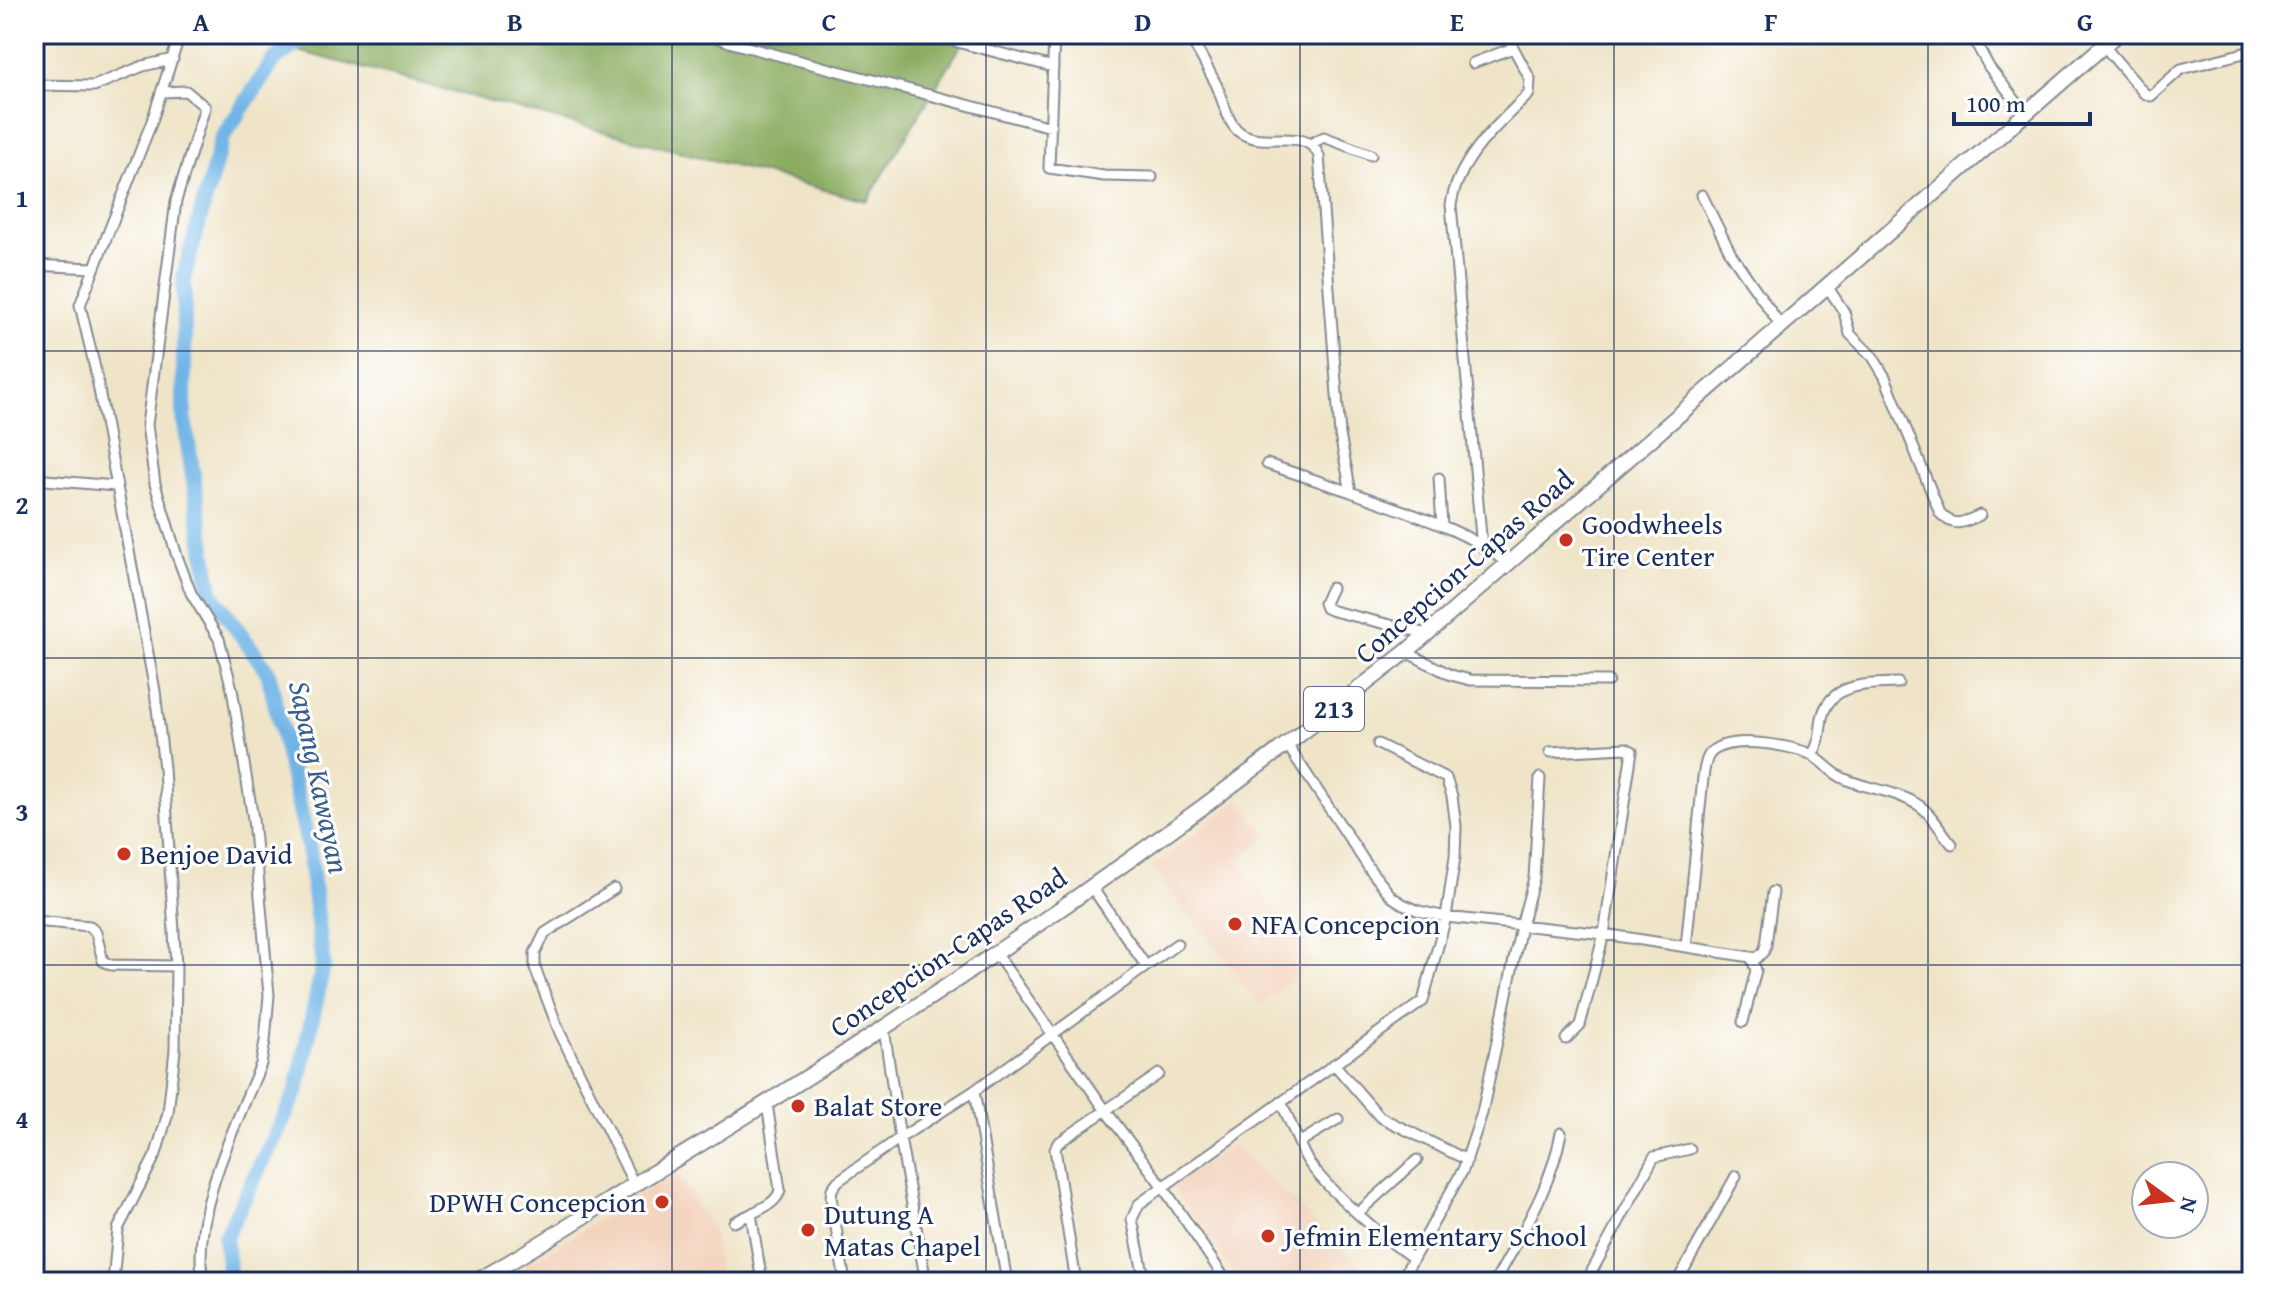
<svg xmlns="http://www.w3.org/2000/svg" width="2286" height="1316" font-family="'Gentium Book Plus',serif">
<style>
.built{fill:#f3d4be}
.forest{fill:#8bac61;stroke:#536e60;stroke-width:2}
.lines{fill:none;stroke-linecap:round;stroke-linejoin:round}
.river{stroke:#71b5e7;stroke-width:16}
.minor-casing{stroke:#858a92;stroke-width:13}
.primary-casing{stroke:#858a92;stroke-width:18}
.minor{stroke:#fff;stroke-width:9}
.primary{stroke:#fff;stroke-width:14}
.grid{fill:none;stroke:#1b2f5e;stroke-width:2;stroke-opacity:0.55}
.poi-dot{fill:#c8321e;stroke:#fff;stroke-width:3}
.labels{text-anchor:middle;stroke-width:6;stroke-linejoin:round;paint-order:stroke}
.shield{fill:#fff;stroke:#5f6d8e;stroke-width:2}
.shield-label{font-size:26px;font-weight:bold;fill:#1b2f5e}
.poi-label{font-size:28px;fill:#1b2f5e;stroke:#fff;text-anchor:start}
.street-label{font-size:28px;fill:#1b2f5e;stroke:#fff}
.water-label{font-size:30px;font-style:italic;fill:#395e8e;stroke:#fff}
.neatline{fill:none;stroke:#1b2f5e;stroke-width:3}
.grid-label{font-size:26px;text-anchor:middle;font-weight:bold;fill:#1b2f5e}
</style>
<rect width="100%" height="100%" fill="#fff"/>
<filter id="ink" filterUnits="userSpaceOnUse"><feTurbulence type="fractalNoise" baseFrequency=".0125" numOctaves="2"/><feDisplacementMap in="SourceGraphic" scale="16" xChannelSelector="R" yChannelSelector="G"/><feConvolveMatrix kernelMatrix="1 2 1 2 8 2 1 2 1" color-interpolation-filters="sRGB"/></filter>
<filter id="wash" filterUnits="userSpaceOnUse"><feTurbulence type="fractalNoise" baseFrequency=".006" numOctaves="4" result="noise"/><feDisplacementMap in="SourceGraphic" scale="32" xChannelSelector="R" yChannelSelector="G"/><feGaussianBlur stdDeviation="1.8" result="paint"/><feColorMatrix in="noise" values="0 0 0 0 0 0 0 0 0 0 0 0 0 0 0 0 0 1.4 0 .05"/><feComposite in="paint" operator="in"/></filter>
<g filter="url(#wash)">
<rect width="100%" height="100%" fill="#efe4c7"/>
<!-- built -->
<path class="built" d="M 1239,799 L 1268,836 L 1237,861 L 1315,962 L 1260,1005 L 1152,867 Z
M 1234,1144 L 1377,1282 L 1239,1282 L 1175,1191 L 1175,1184 Z
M 676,1172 L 713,1231 L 720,1282 L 500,1282 Z
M 106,1272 L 106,1282 L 34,1282 L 34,1273 Z"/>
<!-- forest -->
<path class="forest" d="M 234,34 L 968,34 L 867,201 Z"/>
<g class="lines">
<!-- river -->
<path class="river" d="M 230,1282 L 225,1237 L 297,1091 L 323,966 L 309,849 L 268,672 L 211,593 L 184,417 L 184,276 L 222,138 L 274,60 L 309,34"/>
</g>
</g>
<g filter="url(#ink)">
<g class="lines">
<defs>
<path id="minor" d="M 708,34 L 732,43 L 1051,127
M 927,34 L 1053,67
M 1054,34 L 1049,168 L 1104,176 L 1152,177
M 1188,34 C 1198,50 1207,67 1216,84 C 1223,98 1227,125 1241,133 C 1266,149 1306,125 1319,156 L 1340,435 L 1351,492 C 1398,510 1471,530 1507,564
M 1971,34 L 1989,67 L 2027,115
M 2104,46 L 2144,93 L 2151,96 L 2181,69 L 2252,51
M 1473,63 L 1513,48
M 34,85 L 94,86 L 143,66 L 173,59
M 162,92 L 186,91 L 205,107 L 176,201 L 147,425 L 155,484 L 177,556 L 191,593 L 219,639 L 232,689 L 253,819 L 269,995 L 265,1041 L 261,1064 C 235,1127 191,1212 203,1282
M 1312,143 L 1324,137 L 1371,155
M 1702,195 L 1731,254 L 1781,326
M 34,265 L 92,268
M 1827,286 L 1844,312 L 1850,334 L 1873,357 L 1885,377 L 1940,513 C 1953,528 1963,523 1980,515
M 1267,464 L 1351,492
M 1439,478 L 1442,526
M 34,479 L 115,486
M 1482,547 L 1451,205 C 1458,159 1497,125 1529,94 L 1530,79 L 1506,34
M 1331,588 L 1324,603 L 1326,608 L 1333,611 L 1428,634
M 1406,652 L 1451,675 L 1470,680 L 1608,681
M 1288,746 L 1371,871 L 1392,897 L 1403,904 L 1419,911 L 1446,917 L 1604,934 L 1757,958 L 1764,951 L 1766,945 L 1773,892
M 1550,752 L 1626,748 L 1632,751 L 1604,934 L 1580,1025 L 1566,1039
M 1812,755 C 1820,743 1820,732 1822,718 C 1830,682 1868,684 1898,683
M 1091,886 L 1146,966
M 614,889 L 545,933 L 535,953 L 535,968 L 560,1033 L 634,1184
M 34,921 L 90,926 L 96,933 L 103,961 L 111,965 L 176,966
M 1686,947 L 1703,778 C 1704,771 1705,761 1709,755 C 1723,733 1790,745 1810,754 C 1823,761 1832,774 1845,779 C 1870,790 1896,790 1920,806 C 1933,815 1941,832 1952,844
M 995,952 L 1106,1111 L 1163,1187 L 1227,1282
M 1743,1022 L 1756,970 L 1751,957
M 884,1029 L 900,1138 L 926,1282
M 1334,1064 L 1380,1117 L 1467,1160
M 974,1091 L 1007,1282
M 1281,1102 C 1289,1119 1296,1137 1304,1154 C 1317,1182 1386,1240 1413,1258
M 1300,1142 L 1338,1119
M 1358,1213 L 1417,1160
M 734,1222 L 751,1214
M 113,1282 L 118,1229 L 156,1154 L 168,1113 L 175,1050 L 176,966 L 164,768 L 155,691 L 95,368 L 80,305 L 152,121 L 180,34
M 762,1282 L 751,1214 C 762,1208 777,1203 780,1190 L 767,1104
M 845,1282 L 831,1197 L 832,1189 L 838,1181 L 900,1138 L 974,1091 L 1177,944
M 1076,1282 L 1055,1149 L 1058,1143 L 1159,1074
M 1145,1282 L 1132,1219 L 1139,1204 L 1423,1001 L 1446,917 L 1455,857 L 1456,826 L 1452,796 L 1446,778 L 1378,744
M 1400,1282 L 1463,1170 L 1482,1113 L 1521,926 L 1534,878 L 1540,778
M 1495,1282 C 1521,1234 1551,1188 1561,1133
M 1586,1282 L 1654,1157 L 1690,1149
M 1677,1282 L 1736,1176"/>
<path id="primary" d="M 475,1282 C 540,1246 602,1204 666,1165 C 922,1010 1171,838 1406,652 L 2117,34"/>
</defs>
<!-- minor casing -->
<use href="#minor" class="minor-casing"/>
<!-- primary casing -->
<use href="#primary" class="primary-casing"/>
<!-- minor -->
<use href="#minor" class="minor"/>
<!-- primary -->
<use href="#primary" class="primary"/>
</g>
</g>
<!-- grid -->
<path class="grid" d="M 358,34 L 358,1282M 672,34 L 672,1282M 986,34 L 986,1282M 1300,34 L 1300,1282M 1614,34 L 1614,1282M 1928,34 L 1928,1282M 34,351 L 2252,351M 34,658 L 2252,658M 34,965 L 2252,965"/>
<!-- markers -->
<g class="poi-dot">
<circle cx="1566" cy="540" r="8"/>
<circle cx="124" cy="854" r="8"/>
<circle cx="1235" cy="924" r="8"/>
<circle cx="798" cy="1106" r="8"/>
<circle cx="662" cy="1202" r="8"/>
<circle cx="808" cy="1230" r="8"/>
<circle cx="1268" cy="1236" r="8"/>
</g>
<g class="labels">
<!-- shield labels -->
<rect class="shield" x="1304" y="687" width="60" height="44" rx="6"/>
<g class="shield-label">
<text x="1334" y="718">213</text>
</g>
<!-- poi labels -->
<g class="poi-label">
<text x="1582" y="534">Goodwheels<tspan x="1582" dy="32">Tire Center</tspan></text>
<text x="140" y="864">Benjoe David</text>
<text x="1251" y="934">NFA Concepcion</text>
<text x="814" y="1116">Balat Store</text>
<text x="646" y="1212" text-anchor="end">DPWH Concepcion</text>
<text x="824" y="1224">Dutung A<tspan x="824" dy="32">Matas Chapel</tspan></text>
<text x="1284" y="1246">Jefmin Elementary School</text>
</g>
<!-- street labels -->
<g class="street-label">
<text transform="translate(1464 566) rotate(-41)" y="10">Concepcion-Capas Road</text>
<text transform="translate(948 952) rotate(-34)" y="10">Concepcion-Capas Road</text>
</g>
<!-- water labels -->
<g class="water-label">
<text transform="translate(319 777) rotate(78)" y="10">Sapang Kawayan</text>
</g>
</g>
<!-- margin -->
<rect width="2286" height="1316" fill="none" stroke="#fff" stroke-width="88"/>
<!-- north arrow -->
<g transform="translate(2170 1200) rotate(105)"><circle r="38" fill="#ffffff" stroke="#a4acbf" stroke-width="2"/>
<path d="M0-6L14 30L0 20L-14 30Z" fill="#c8321e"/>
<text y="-12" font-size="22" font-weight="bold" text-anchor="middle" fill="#1b2f5e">N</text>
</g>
<!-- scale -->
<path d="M1954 112v12h136v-12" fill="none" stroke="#1b2f5e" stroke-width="4"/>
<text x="1966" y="112" font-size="24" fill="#1b2f5e" stroke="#ffffff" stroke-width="6" paint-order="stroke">100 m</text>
<rect x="44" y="44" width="2198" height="1228" class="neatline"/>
<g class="grid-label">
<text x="201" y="31">A</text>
<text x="515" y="31">B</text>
<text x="829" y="31">C</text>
<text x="1143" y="31">D</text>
<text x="1457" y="31">E</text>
<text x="1771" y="31">F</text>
<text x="2085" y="31">G</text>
<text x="22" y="207">1</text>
<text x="22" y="514">2</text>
<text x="22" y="821">3</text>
<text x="22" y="1128">4</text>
</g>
</svg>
